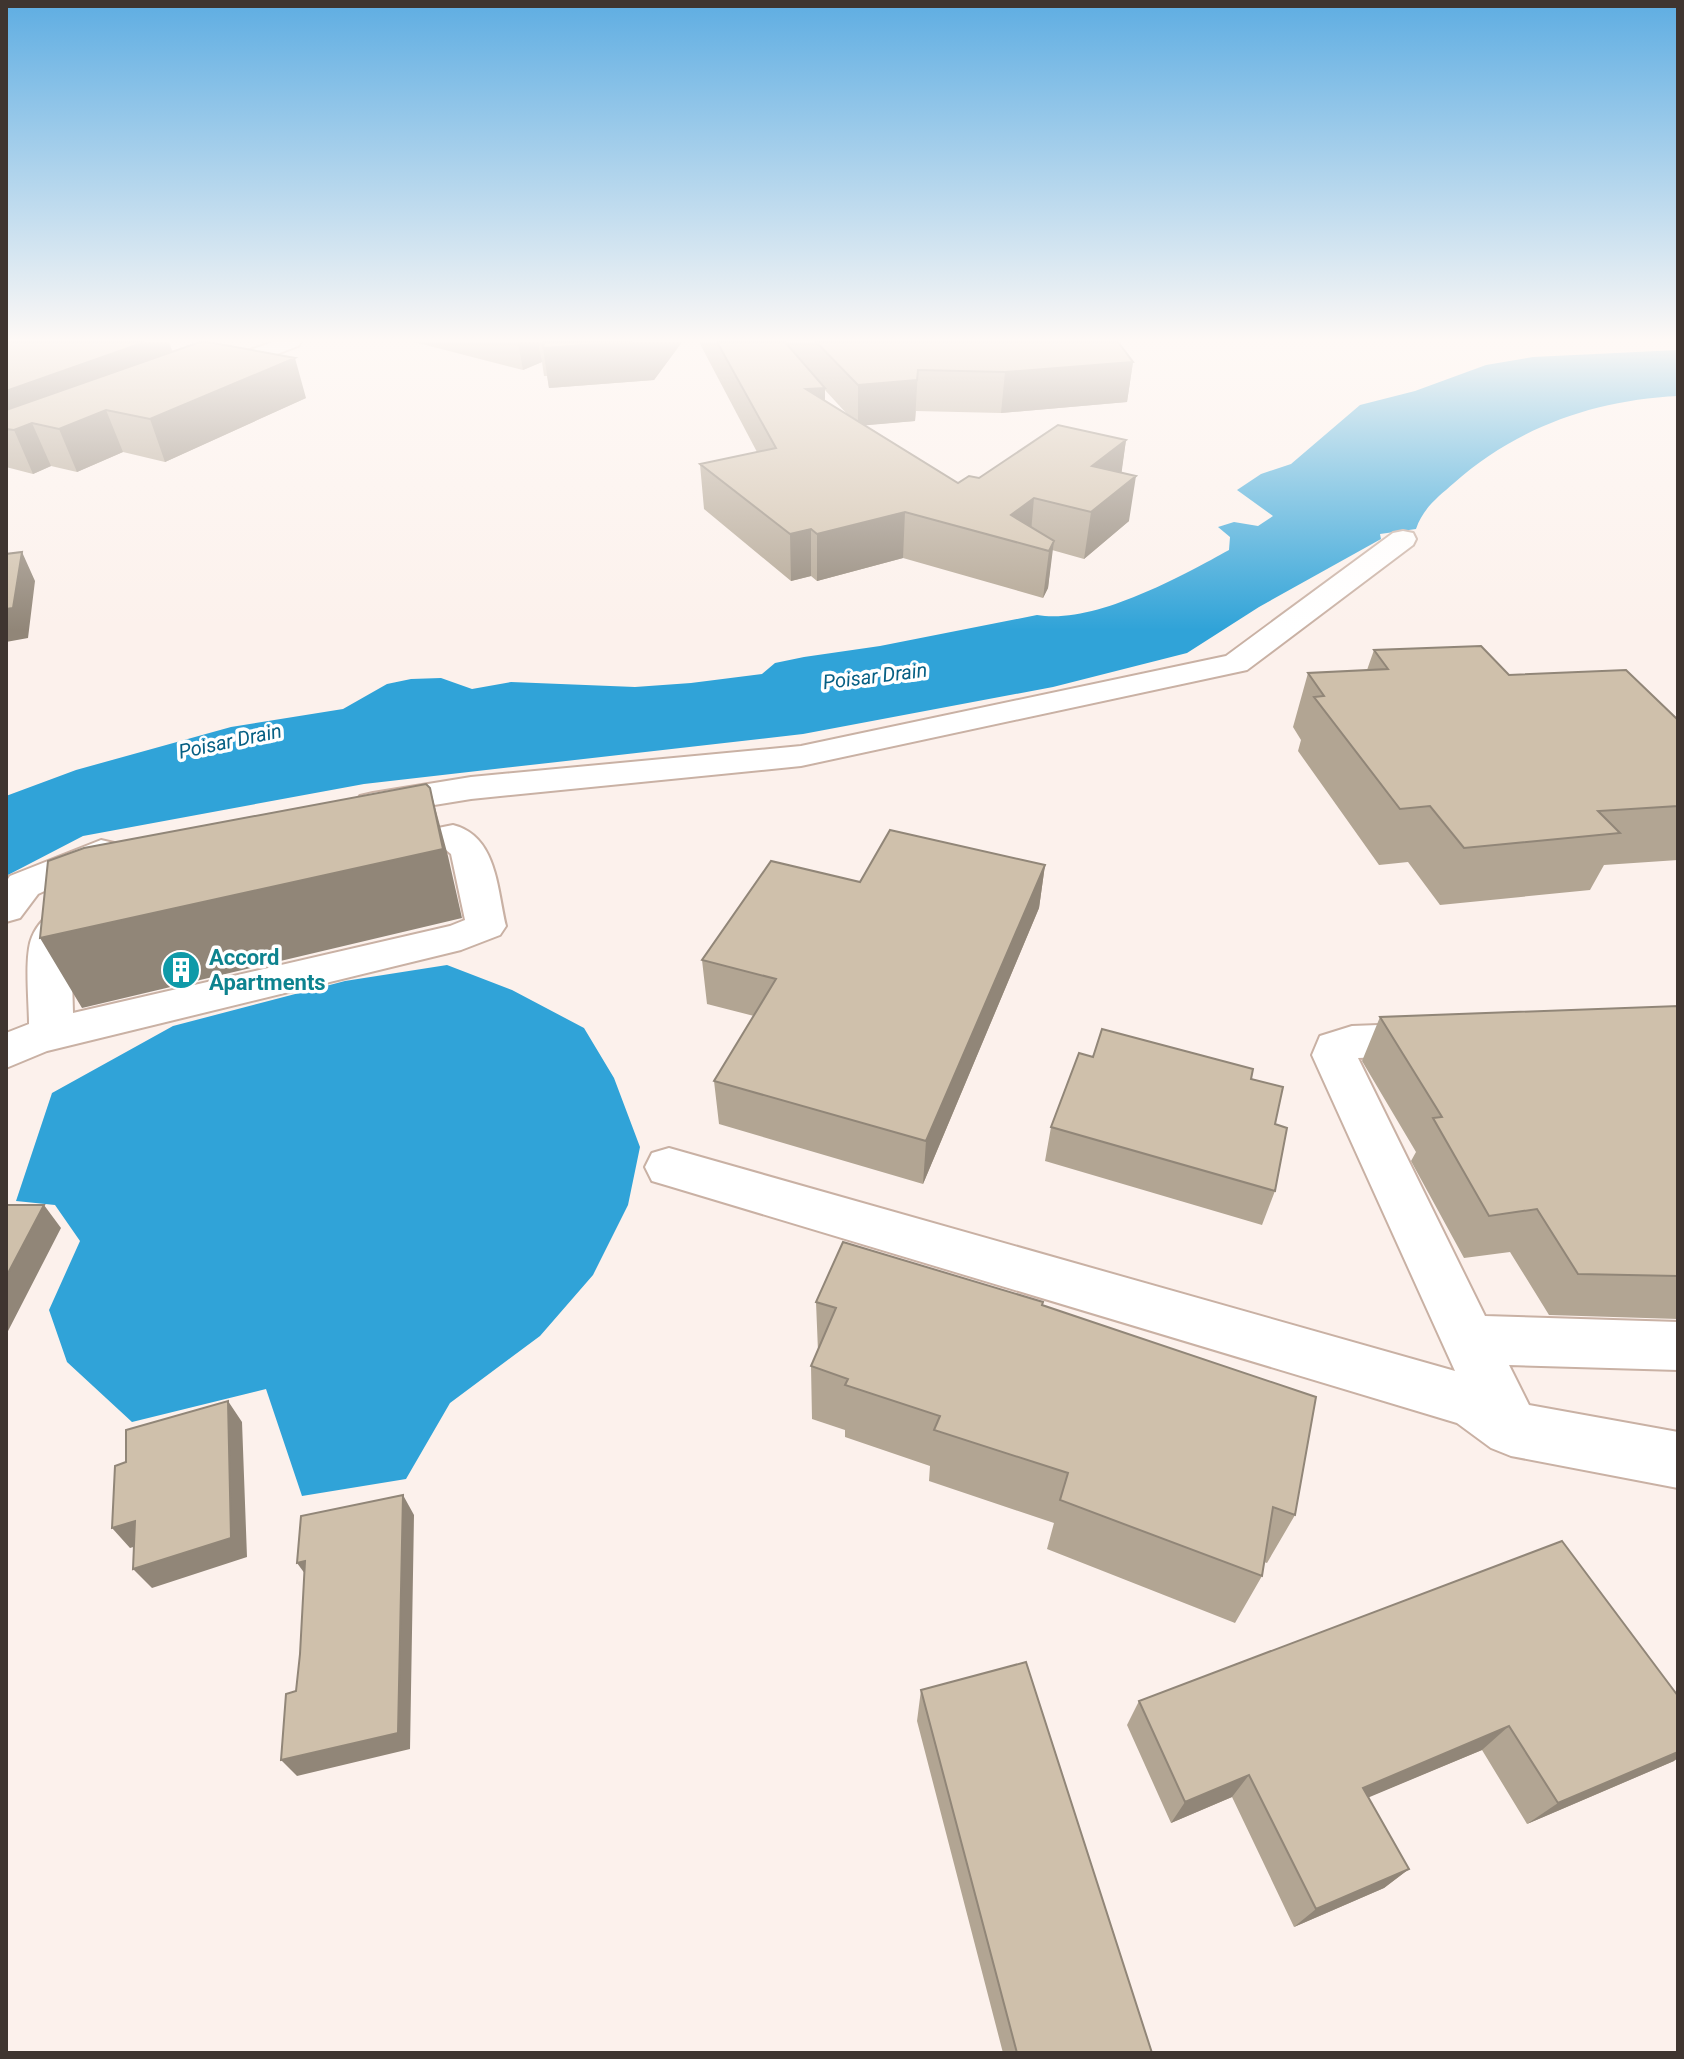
<svg xmlns="http://www.w3.org/2000/svg" width="1684" height="2059" font-family="Roboto,sans-serif">
<style>
.water{fill:#30a3d8}
.lines{fill:none;stroke-linecap:round;stroke-linejoin:round}
.street-casing{stroke:#c9b1a4;stroke-width:4}
.secondary-casing{stroke:#c9b1a4;stroke-width:4}
.street{fill:#fff;fill-rule:evenodd}
.secondary{fill:#fff;fill-rule:evenodd}
.wall{fill:#b2a593;fill-rule:evenodd}
.shaded-wall{fill:#918678}
.building{fill:#cfc0ab;stroke:#918678;stroke-width:2}
.labels{text-anchor:middle;stroke-width:7;stroke-linejoin:round;paint-order:stroke}
.far-water-label{font-size:20px;font-style:italic;fill:#076084;stroke:#fff}
.culture-label{font-size:22px;font-weight:bold;fill:#0d838f;stroke:#fff;text-anchor:start}
</style>
<rect width="100%" height="100%" fill="#fcf1ec"/>
<!-- water -->
<path class="water" d="M 1678,350 L 1678,396 C 1595,400 1517,427 1454,483 C 1438,497 1423,508 1416,529 L 1380,534 L 1381,539 L 1259,607 L 1187,653 L 1053,687 L 803,734 L 364,784 L 83,836 L 6,876 L 6,796 L 76,770 L 231,727 L 343,709 L 387,684 L 411,679 L 441,678 L 472,689 L 511,682 L 635,687 L 691,683 L 762,674 L 775,663 L 804,657 L 880,646 L 1037,615 C 1093,625 1180,577 1229,550 L 1230,537 L 1218,527 L 1234,522 L 1258,526 L 1273,516 L 1237,490 L 1261,474 L 1291,464 L 1360,405 L 1415,391 L 1486,365 L 1533,357 Z
M 447,965 L 512,990 L 584,1028 L 614,1078 L 640,1147 L 628,1205 L 593,1275 L 540,1336 L 450,1403 L 406,1479 L 302,1496 L 266,1389 L 132,1422 L 67,1362 L 49,1310 L 80,1241 L 55,1205 L 16,1201 L 52,1093 L 173,1026 L 345,981 Z"/>
<g class="lines">
<defs>
<path id="street" d="M 1403,531 L 1413,533 L 1416,539 L 1413,545 L 1247,670 L 801,766 L 471,799 L 373,815 L 360,812 L 355,804 L 360,796 L 373,793 L 471,777 L 801,746 L 1226,656 L 1393,533 Z
M 453,825 C 497,836 497,889 506,926 L 500,935 L 461,950 L 47,1051 L 6,1068 L 6,1033 L 29,1024 C 29,1002 24,955 32,937 C 43,911 73,897 98,904 L 104,913 C 96,926 82,930 71,942 L 73,1013 L 450,926 L 465,920 L 451,854 L 445,849 L 386,860 L 373,857 L 367,849 L 373,841 Z
M 101,840 L 114,843 L 120,851 L 114,859 L 38,894 L 20,918 L 6,922 L 6,882 L 10,876 Z
M 1431,1023 L 1447,1028 L 1453,1039 L 1447,1050 L 1431,1055 L 1358,1058 L 1485,1316 L 1678,1322 L 1678,1370 L 1509,1365 L 1529,1405 L 1678,1432 L 1678,1488 L 1511,1456 L 1491,1448 L 1457,1423 L 669,1186 L 652,1181 L 645,1167 L 652,1153 L 669,1148 L 1455,1371 L 1312,1055 L 1320,1036 L 1352,1026 Z"/>
<path id="secondary" d="M 273,342 L 301,342 L 298,346 L 215,378 L 199,378 L 196,373 L 199,368 Z"/>
</defs>
<!-- street casing -->
<use href="#street" class="street-casing"/>
<!-- secondary casing -->
<use href="#secondary" class="secondary-casing"/>
<!-- street -->
<use href="#street" class="street"/>
<!-- secondary -->
<use href="#secondary" class="secondary"/>
</g>
<!-- wall -->
<path class="wall" d="M 6,342 L 169,342 L 172,351 L 306,398 L 165,462 L 123,452 L 77,472 L 51,466 L 33,474 L 6,467 Z
M 414,342 L 682,342 L 654,380 L 549,388 L 547,376 L 544,376 L 542,362 L 523,370 Z
M 699,342 L 1118,342 L 1133,362 L 1127,402 L 1001,413 L 916,411 L 915,421 L 865,425 L 958,483 L 1126,440 L 1121,473 L 1129,521 L 1084,559 L 1052,550 L 1048,588 L 1043,598 L 903,558 L 817,581 L 811,576 L 791,581 L 704,509 L 700,464 L 757,452 ZM 825,390 L 847,414 L 825,401 Z
M 1374,650 L 1509,675 L 1678,720 L 1678,860 L 1604,865 L 1590,890 L 1440,905 L 1408,862 L 1379,865 L 1298,751 L 1301,740 L 1293,727 L 1308,673 L 1367,670 Z
M 1045,865 L 1039,908 L 923,1184 L 719,1124 L 714,1081 L 754,1016 L 707,1004 L 702,960 L 860,882 Z
M 1678,1006 L 1678,1319 L 1549,1315 L 1510,1252 L 1464,1258 L 1411,1161 L 1416,1152 L 1362,1061 L 1380,1017 Z
M 1093,1057 L 1251,1079 L 1275,1124 L 1275,1191 L 1262,1225 L 1045,1161 L 1051,1127 Z
M 816,1302 L 1042,1305 L 1295,1515 L 1267,1563 L 1264,1562 L 1262,1576 L 1235,1623 L 1047,1549 L 1054,1523 L 929,1481 L 930,1466 L 845,1437 L 845,1430 L 812,1419 L 811,1366 L 818,1351 Z
M 1562,1541 L 1674,1761 L 1527,1824 L 1482,1750 L 1368,1797 L 1409,1869 L 1384,1888 L 1294,1927 L 1232,1797 L 1171,1823 L 1127,1725 L 1139,1701 Z
M 921,1690 L 1152,2053 L 1003,2053 L 917,1721 Z"/>
<!-- shaded-wall -->
<path class="shaded-wall" d="M 145,342 L 169,342 L 180,373 L 32,423 L 51,466 L 33,474 L 14,430 L 6,429 L 6,391 Z
M 518,342 L 538,342 L 542,362 L 523,370 Z
M 633,342 L 682,342 L 654,380 L 549,388 L 543,348 Z
M 295,358 L 306,398 L 165,462 L 150,419 Z
M 1133,362 L 1127,402 L 1001,413 L 1005,372 Z
M 918,370 L 915,421 L 858,426 L 858,385 Z
M 825,388 L 825,429 L 806,389 Z
M 106,410 L 123,452 L 77,472 L 59,429 Z
M 1126,440 L 1120,484 L 1092,466 Z
M 1136,476 L 1129,521 L 1084,559 L 1091,512 Z
M 1034,498 L 1030,544 L 1011,515 Z
M 905,512 L 903,558 L 817,581 L 817,534 Z
M 811,529 L 811,576 L 791,581 L 790,534 Z
M 1054,541 L 1048,588 L 1043,598 L 1049,551 Z
M 22,552 L 35,581 L 28,638 L 6,642 L 6,609 Z
M 430,788 L 448,856 L 462,918 L 82,1008 L 40,938 Z
M 1045,865 L 1039,908 L 923,1184 L 926,1141 Z
M 44,1205 L 61,1228 L 6,1335 L 6,1277 Z
M 228,1401 L 242,1422 L 247,1557 L 152,1588 L 133,1569 Z
M 403,1495 L 414,1515 L 410,1749 L 297,1776 L 281,1760 Z
M 135,1521 L 153,1541 L 130,1548 L 112,1528 Z
M 305,1561 L 311,1582 L 297,1563 Z
M 1509,1726 L 1482,1750 L 1341,1809 L 1363,1788 Z
M 1678,1752 L 1678,1758 L 1674,1761 L 1527,1824 L 1558,1803 Z
M 1249,1775 L 1232,1797 L 1171,1823 L 1185,1802 Z
M 1409,1869 L 1384,1888 L 1294,1927 L 1316,1909 Z"/>
<!-- building -->
<path class="building" d="M 6,342 L 145,342 L 6,391 Z
M 200,342 L 208,342 L 295,358 L 150,419 L 106,410 L 59,429 L 32,423 L 14,430 L 6,429 L 6,410 Z
M 544,342 L 633,342 L 543,348 Z
M 717,342 L 785,342 L 825,388 L 806,389 L 958,483 L 969,476 L 979,478 L 1058,425 L 1126,440 L 1092,466 L 1136,476 L 1091,512 L 1034,498 L 1011,515 L 1054,541 L 1049,551 L 905,512 L 817,534 L 811,529 L 790,534 L 700,464 L 776,448 Z
M 816,342 L 1118,342 L 1133,362 L 1005,372 L 918,370 L 917,380 L 858,385 Z
M 22,552 L 13,608 L 6,609 L 6,554 Z
M 1481,646 L 1509,675 L 1626,670 L 1678,720 L 1678,806 L 1598,811 L 1620,833 L 1464,848 L 1430,806 L 1400,809 L 1314,697 L 1324,696 L 1308,673 L 1388,669 L 1374,650 Z
M 426,784 L 430,788 L 443,849 L 40,938 L 48,861 L 84,848 Z
M 890,830 L 1045,865 L 926,1141 L 714,1081 L 776,979 L 702,960 L 771,861 L 860,882 Z
M 1678,1006 L 1678,1276 L 1578,1274 L 1537,1209 L 1489,1216 L 1433,1118 L 1442,1117 L 1380,1017 Z
M 1102,1029 L 1253,1069 L 1251,1079 L 1283,1087 L 1275,1124 L 1287,1128 L 1275,1191 L 1051,1127 L 1079,1053 L 1093,1057 Z
M 6,1205 L 44,1205 L 6,1277 Z
M 843,1242 L 1043,1302 L 1042,1305 L 1316,1397 L 1295,1515 L 1273,1507 L 1262,1576 L 1060,1500 L 1068,1473 L 934,1430 L 940,1416 L 845,1385 L 848,1379 L 811,1366 L 836,1308 L 816,1302 Z
M 228,1401 L 231,1538 L 133,1569 L 135,1521 L 112,1528 L 115,1466 L 126,1462 L 126,1430 Z
M 403,1495 L 398,1733 L 281,1760 L 286,1694 L 296,1691 L 300,1654 L 305,1561 L 297,1563 L 301,1516 Z
M 1562,1541 L 1678,1696 L 1678,1752 L 1558,1803 L 1509,1726 L 1363,1788 L 1409,1869 L 1316,1909 L 1249,1775 L 1185,1802 L 1139,1701 Z
M 1026,1662 L 1152,2053 L 1017,2053 L 921,1690 Z"/>
<!-- sky -->
<linearGradient id="sky" x2="0" y2="1"><stop stop-color="#5eade2"/><stop offset="0.54" stop-color="#fef9f6"/><stop offset="1" stop-color="#fef9f6" stop-opacity="0"/></linearGradient>
<rect width="1684" height="630" fill="url(#sky)"/>
<!-- icons -->
<defs>
<symbol id="building-disc" viewBox="-11 -11 22 22"><circle r="9.5" fill="#0f9aa8" stroke="#fff"/><path d="M-4-6H4V6H1V3H-1V6H-4ZM-2.5-4.3h1.7v1.8h-1.7ZM.8-4.3h1.7v1.8H.8ZM-2.5-1h1.7V.8h-1.7ZM.8-1h1.7V.8H.8Z" fill="#fff"/></symbol>
</defs>
<g fill-rule="evenodd">
<use href="#building-disc" x="159" y="948" width="44" height="44"/>
</g>
<g class="labels">
<!-- far-water labels -->
<g class="far-water-label">
<text transform="translate(875 676) rotate(-7)" y="7">Poisar Drain</text>
<text transform="translate(230 741) rotate(-12)" y="7">Poisar Drain</text>
</g>
<!-- culture labels -->
<g class="culture-label">
<text x="209" y="965">Accord<tspan x="209" dy="25">Apartments</tspan></text>
</g>
</g>
<!-- border -->
<rect width="1684" height="2059" fill="none" stroke="#3f3530" stroke-width="16"/>
</svg>
